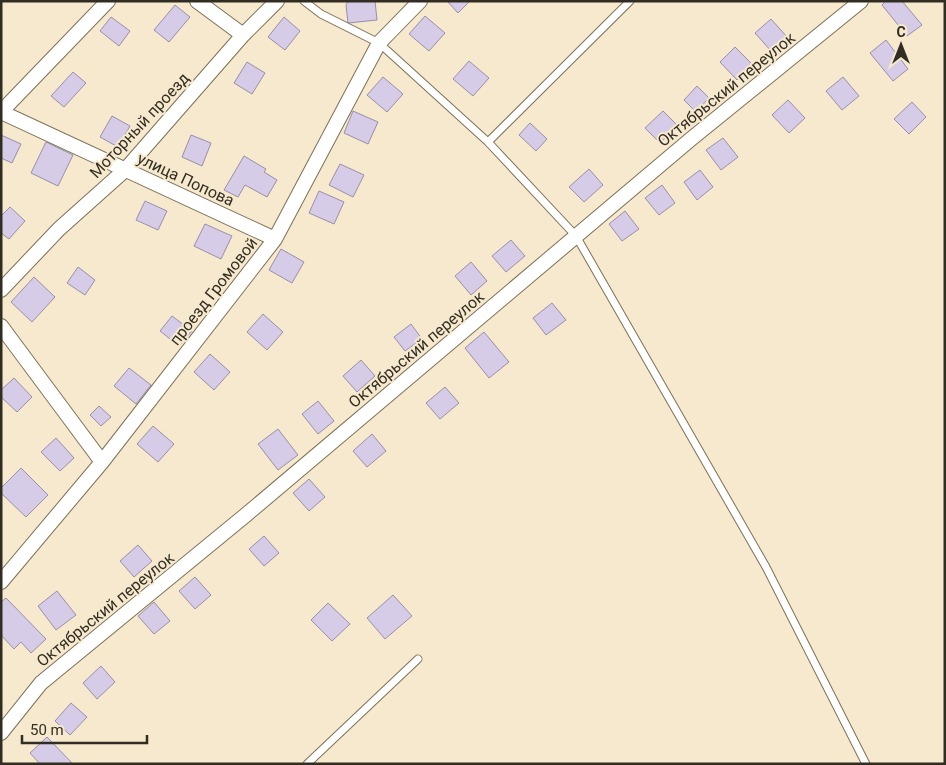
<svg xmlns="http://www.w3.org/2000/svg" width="946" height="765" font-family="Roboto,sans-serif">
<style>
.building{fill:#d6cce7;stroke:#998fa8}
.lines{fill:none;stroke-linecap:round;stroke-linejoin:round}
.service-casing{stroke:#7c7158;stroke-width:9}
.minor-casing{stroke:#7c7158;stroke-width:16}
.service{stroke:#fff;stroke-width:7}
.minor{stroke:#fff;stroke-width:14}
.labels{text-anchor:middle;stroke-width:4;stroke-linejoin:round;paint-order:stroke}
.street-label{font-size:16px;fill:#322d22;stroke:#f6e9cd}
</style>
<rect width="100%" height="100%" fill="#f6e9cd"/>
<!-- building -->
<path class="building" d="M 348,1 L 375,1 L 377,20 L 348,23 L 346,5 Z
M 447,1 L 470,1 L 458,13 Z
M 886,1 L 902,1 L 922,25 L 907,36 L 882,5 Z
M 175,5 L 190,17 L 169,42 L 154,30 Z
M 425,16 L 445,33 L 429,51 L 409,34 Z
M 111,17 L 130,31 L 119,46 L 100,31 Z
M 284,17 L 300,31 L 285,50 L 268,37 Z
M 771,19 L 787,37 L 771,51 L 755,33 Z
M 886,40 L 908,69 L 893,81 L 870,53 Z
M 735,47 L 752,64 L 737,80 L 720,62 Z
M 469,61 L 489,78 L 473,96 L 453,79 Z
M 247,62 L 265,73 L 252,94 L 234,83 Z
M 73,72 L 86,83 L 64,107 L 51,96 Z
M 383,77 L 403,94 L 387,112 L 367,95 Z
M 843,77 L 859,96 L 842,110 L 826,91 Z
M 697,86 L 709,98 L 696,112 L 684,100 Z
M 788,100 L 805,118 L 789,133 L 772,115 Z
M 912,102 L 926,117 L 909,134 L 894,119 Z
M 353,111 L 378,122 L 368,144 L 344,133 Z
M 663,111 L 678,126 L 660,143 L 645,128 Z
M 112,116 L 130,126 L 118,147 L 100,137 Z
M 530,123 L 547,139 L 536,151 L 519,135 Z
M 1,135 L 21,144 L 12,163 L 1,158 Z
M 191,135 L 211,143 L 202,166 L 182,157 Z
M 723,138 L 738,157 L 721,170 L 706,150 Z
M 46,142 L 73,155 L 58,186 L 31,173 Z
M 244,156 L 266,169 L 264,172 L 277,180 L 267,197 L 245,185 L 238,197 L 224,190 Z
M 340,164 L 364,175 L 353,197 L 329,185 Z
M 589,169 L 603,185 L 584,202 L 569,187 Z
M 700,170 L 713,187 L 697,200 L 684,182 Z
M 662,185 L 675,203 L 659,215 L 645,198 Z
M 319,191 L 344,202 L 334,224 L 309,213 Z
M 145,201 L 167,211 L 158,230 L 136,220 Z
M 10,207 L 25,221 L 9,239 L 1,233 L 1,216 Z
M 625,211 L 639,229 L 622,241 L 609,224 Z
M 205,224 L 232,236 L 221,259 L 194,246 Z
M 511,240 L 525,256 L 506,272 L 492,256 Z
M 281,249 L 304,262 L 292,283 L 269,270 Z
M 471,262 L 487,281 L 471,295 L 455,276 Z
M 78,267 L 95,280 L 85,295 L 67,283 Z
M 34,277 L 55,297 L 32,322 L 11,302 Z
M 552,303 L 566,320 L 546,335 L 533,318 Z
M 263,314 L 283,332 L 267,350 L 247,332 Z
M 172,316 L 192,331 L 179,346 L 160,331 Z
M 411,324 L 422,339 L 405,351 L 394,337 Z
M 484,332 L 509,362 L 489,378 L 465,348 Z
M 210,354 L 230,372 L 214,390 L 194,372 Z
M 361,360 L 375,376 L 357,392 L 343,376 Z
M 129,368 L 151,385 L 136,404 L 114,386 Z
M 14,378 L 32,397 L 17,412 L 1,397 L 1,390 Z
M 445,387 L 459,403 L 440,419 L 426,403 Z
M 318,401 L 334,421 L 318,434 L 302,414 Z
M 99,406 L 111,417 L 101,426 L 90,415 Z
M 153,426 L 174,444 L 158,462 L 137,444 Z
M 278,429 L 298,455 L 278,470 L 258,444 Z
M 372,434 L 386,451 L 367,467 L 353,451 Z
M 56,438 L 74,458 L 60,471 L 41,452 Z
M 21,468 L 48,495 L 26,517 L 1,493 L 1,488 Z
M 309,479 L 325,497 L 309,511 L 293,493 Z
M 264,536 L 279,553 L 264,566 L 249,549 Z
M 138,545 L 152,561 L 134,577 L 120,561 Z
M 195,577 L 211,595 L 195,609 L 179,591 Z
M 57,591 L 76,615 L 56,630 L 38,606 Z
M 393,595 L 412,616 L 385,639 L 367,618 Z
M 6,598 L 46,639 L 31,653 L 21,642 L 14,649 L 1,635 L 1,602 Z
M 154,602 L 170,621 L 154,634 L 138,616 Z
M 328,603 L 350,624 L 332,641 L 311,620 Z
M 101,666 L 115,682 L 97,699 L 83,683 Z
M 71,703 L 87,717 L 70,735 L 55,721 Z
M 47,737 L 73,764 L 40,764 L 30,753 Z"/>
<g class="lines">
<defs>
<path id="service" d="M 304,1 L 321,14 L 379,43 L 488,142 L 630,1
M 488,142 L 576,236 L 766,567 L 866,764
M 307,764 L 418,659"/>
<path id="minor" d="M 197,1 L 243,35
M 1,112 L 275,239
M 1,112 L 108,1
M 1,290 L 59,229 L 125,170 L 243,35 L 277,1
M 1,326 L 102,462
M 1,582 L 102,462 L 275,239 L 379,43 L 420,1
M 1,733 L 41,683 L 247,514 L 691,139 L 861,1"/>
</defs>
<!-- service casing -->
<use href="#service" class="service-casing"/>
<!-- minor casing -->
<use href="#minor" class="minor-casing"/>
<!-- service -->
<use href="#service" class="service"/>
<!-- minor -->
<use href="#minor" class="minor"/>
</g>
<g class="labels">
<!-- street labels -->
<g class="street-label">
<text transform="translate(726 89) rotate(-39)" y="6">Октябрьский переулок</text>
<text transform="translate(139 125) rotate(-47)" y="6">Моторный проезд</text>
<text transform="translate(186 179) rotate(25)" y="6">улица Попова</text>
<text transform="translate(213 291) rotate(-52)" y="6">проезд Громовой</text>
<text transform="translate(416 349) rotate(-40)" y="6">Октябрьский переулок</text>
<text transform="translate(105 609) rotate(-39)" y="6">Октябрьский переулок</text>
</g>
</g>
<!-- border -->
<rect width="946" height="765" fill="none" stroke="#322d22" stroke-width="5"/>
<!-- north arrow -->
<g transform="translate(901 45)" stroke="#f6e9cd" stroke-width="4" paint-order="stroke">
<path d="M0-4L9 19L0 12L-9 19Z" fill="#322d22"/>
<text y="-8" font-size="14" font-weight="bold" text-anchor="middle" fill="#322d22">С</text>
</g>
<!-- scale -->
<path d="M22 735v8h125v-8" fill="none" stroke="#322d22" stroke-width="2.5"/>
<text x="30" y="735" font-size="15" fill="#322d22" stroke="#f6e9cd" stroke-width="4" paint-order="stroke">50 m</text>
</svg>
